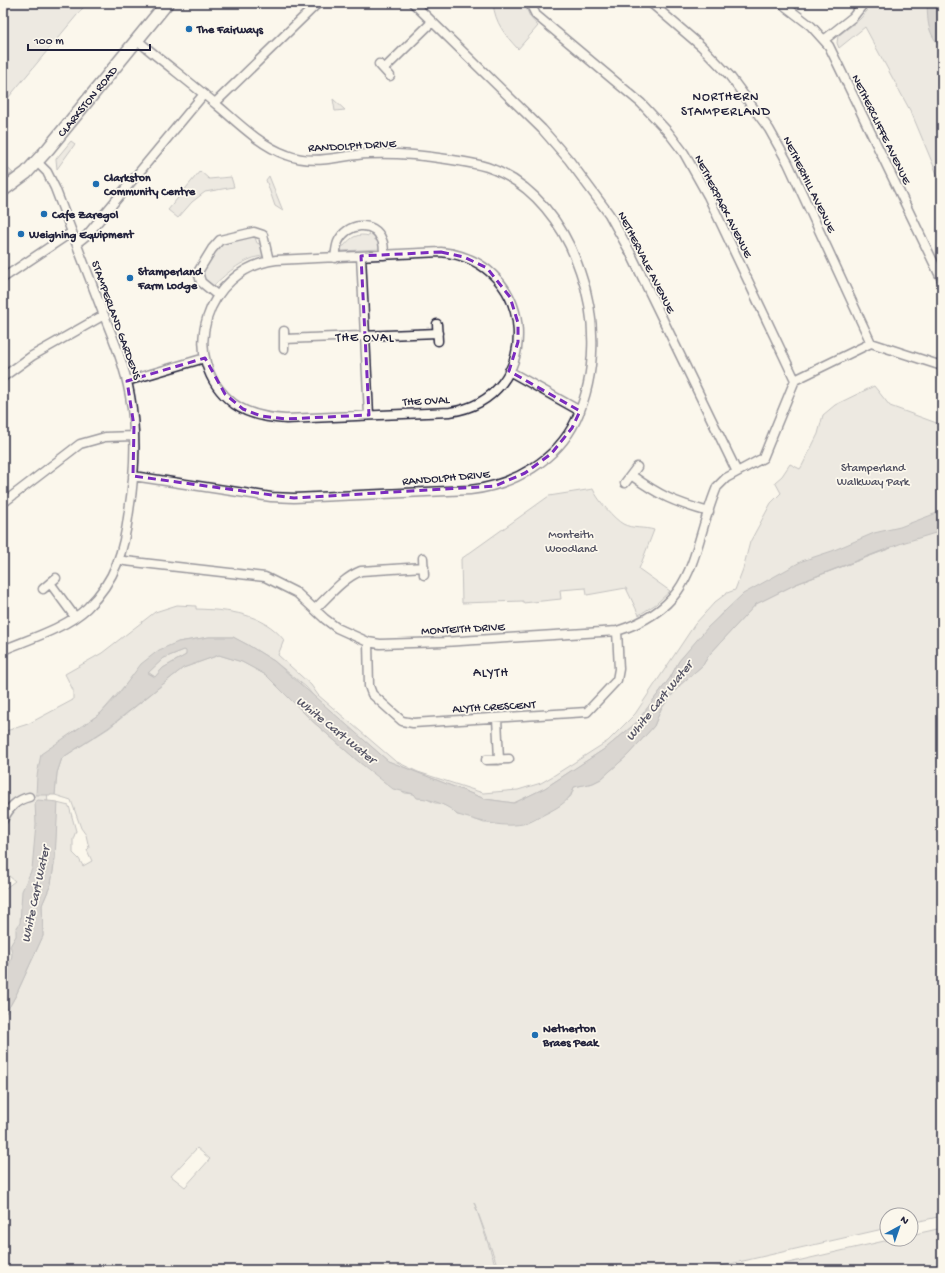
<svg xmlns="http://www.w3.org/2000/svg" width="945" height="1273" font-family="'Gochi Hand',sans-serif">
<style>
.green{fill:#dbd8d3;stroke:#7e7d87;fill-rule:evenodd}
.water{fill:#b1aeb0;stroke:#787681;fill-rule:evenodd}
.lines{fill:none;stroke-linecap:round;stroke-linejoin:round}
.street-casing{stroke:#22223b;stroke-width:11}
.secondary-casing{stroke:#22223b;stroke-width:15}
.street{stroke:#fbf7ec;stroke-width:8}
.secondary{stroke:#fbf7ec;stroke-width:12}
.marked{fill:none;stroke:#7b2cbf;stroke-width:3;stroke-dasharray:8 5;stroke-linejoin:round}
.poi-dot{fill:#1f6fb2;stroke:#fbf7ec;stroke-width:1.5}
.labels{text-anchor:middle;stroke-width:3.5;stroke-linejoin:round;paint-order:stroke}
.poi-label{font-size:12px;font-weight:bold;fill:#22223b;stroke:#fbf7ec;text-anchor:start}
.street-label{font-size:12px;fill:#22223b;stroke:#fbf7ec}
.park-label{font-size:12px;fill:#505061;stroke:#fbf7ec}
.neighbourhood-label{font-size:13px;letter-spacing:1px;fill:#22223b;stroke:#fbf7ec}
.water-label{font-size:13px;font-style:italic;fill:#545364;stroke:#fbf7ec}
</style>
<rect width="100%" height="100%" fill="#fbf7ec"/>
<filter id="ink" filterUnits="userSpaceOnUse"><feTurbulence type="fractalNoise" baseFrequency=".025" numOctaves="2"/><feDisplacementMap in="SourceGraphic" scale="8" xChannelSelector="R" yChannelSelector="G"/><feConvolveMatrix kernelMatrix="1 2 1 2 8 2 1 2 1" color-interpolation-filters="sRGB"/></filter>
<g filter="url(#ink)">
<!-- green -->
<path class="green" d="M 3,3 L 87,3 L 3,104 Z
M 493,3 L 524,3 L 530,17 L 538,26 L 518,49 C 505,35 495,23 493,3 Z
M 874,3 L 942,3 L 942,186 L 912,114 L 865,27 L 839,48 L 837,43 L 838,36 L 860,19 Z
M 333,99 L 345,110 L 335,111 Z
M 71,141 L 75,144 L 57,169 L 56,159 Z
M 3,164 L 13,173 L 3,179 Z
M 200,171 L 209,179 L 231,177 L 234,187 L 205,192 L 192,202 L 178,218 L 168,210 Z
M 269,176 L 283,211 L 275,206 L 266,180 Z
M 373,232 L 377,236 L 374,239 L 380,243 L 380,249 L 342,251 L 339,250 L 338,246 L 344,246 C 351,237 358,233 369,236 Z
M 254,235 L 257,243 L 262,245 L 264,256 C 245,257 227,273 213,286 L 202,279 L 201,272 L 219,243 Z
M 874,386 L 890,406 L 942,425 L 942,1216 L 911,1223 L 911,1215 L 887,1215 L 887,1228 L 704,1270 L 499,1270 L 474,1202 L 497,1270 L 3,1270 L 3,1018 L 16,995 L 43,936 L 42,905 L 51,884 L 55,858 L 57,803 L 69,806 L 76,831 L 73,839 L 73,853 L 79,859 L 83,866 L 92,861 L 87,850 L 89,848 L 86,835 L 81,828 L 71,800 L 55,795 L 57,773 L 62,758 L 109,728 L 183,668 L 219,655 L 242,662 L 266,675 L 310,719 L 359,762 L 405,793 L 414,794 L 418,798 L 425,798 L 435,803 L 439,803 L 451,808 L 457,815 L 466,816 L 484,823 L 528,823 L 559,806 L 571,796 L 574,787 L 593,783 L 601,779 L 628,755 L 654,726 L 661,709 L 680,685 L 703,665 L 709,655 L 756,604 L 796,584 L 891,548 L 723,612 L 679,661 L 670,678 L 636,723 L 606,748 L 545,788 L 514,803 L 485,799 L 388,761 L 316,699 L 306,687 L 274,661 L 248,645 L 233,637 L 209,637 L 178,642 L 126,684 L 101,713 L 73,732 L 47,767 L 48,822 L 3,1002 L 3,890 L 15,881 L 3,871 L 3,732 L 28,724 L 73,700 L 73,690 L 65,674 L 102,653 L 155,612 L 177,605 L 196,606 L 196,609 C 228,610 263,613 284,640 L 278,655 L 311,685 L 318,695 L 395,761 L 418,772 L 483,793 L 518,790 L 541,783 L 553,776 L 608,741 L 635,714 L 695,624 L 715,602 L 727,593 L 735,590 L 743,569 L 750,542 L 771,503 L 781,493 L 775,482 L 782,476 L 790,464 L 800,469 L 802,466 L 818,434 L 823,415 L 835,405 ZM 197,1148 L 210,1159 L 185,1187 L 171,1176 Z
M 593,489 C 597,499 614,519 623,524 C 632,529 645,527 654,530 L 639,569 L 670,591 L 656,604 L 639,615 L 626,588 L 587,595 L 586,588 L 560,590 L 561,599 L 523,603 L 523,601 L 462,603 L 461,559 L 549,496 Z
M 184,650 L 187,651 L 186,655 L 163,668 L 155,677 L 148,672 L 164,658 Z
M 942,1228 L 942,1270 L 758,1270 L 893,1239 L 911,1239 L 911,1235 Z"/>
<!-- water -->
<path class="water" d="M 927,3 L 942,3 L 942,48 C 927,33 928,23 927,3 Z
M 942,511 L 942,531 L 902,543 L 796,584 L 756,604 L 709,655 L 703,665 L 680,685 L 661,709 L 654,726 L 628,755 L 601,779 L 593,783 L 574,787 C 571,800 560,806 549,812 C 542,815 534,821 527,823 C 505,829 479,821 458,815 C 455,814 452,809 449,808 C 441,803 427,798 417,798 L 414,794 L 393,789 L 359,762 L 310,719 L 266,675 L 242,662 L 219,655 L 183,668 L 108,728 L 62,758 L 57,773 L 55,795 L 36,795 L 37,776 L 41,754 L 101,713 L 117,696 L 141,664 L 159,650 L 178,642 L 209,637 L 233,637 L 248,645 L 274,661 L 388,761 L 485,799 L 514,803 L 545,788 L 606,748 L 636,723 L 670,678 L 679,661 L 708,627 L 743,594 L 802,561 L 832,551 L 874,533 L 900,527 ZM 184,650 L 186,651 L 186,655 L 163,668 L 155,677 L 148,673 L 164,658 Z
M 38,800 L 58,802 L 55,858 L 51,884 L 42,905 L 43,936 L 16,995 L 3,1018 C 3,1006 0,991 3,979 C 6,967 16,959 10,946 L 16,936 L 16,929 L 20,923 L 22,891 L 32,869 L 36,824 L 35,802 Z"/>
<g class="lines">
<defs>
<path id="street" d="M 413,3 L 542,129 L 569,160 L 609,214 L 630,252 L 737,472
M 530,3 L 536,15 L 641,103 L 668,132 L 684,153 L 708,196 L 795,380
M 651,3 L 701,46 L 729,75 L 769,129 L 788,163 L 871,343
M 781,3 L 811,26 L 829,46 L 942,280
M 824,40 L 853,17 L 864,3
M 379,64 L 390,76
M 384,69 L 432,22
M 215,103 L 318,3
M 77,243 L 87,235 L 204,94
M 441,252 C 540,262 544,399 450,412 L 286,419 C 268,418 249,415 234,404 C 176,359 206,269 276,260 Z
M 361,256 L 369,415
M 335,258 C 336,252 336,247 338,242 C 346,223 374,219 382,240 C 384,244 384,250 384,255
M 3,278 L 72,232
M 217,295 L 201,282 L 198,272 L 212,249 L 220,240 L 254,232 L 263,235 L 269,261
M 437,324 L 438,341
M 284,331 L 284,349
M 284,339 L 438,333
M 509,371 L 580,411
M 3,377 L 32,356 L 104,315
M 127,381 L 205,358
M 631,475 C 660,496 674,502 709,512
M 133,476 L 271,497 L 294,498 L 470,490 C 514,485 557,460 576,420 C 597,374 597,318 580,271 C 565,226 534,183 487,167 C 474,163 460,161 446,159 C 421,155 394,153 368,154 C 340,155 315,166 287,155 C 261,146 238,123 217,105 C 191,83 163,62 137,40
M 625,483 L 637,467
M 3,503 L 80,444 L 105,437 L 134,436
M 423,558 L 424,575
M 120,559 L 125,561 L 265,577 L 297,593 L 325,619 L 337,628 L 368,642 L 380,644 L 444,642 L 617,631 C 699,605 690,552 717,487 L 726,478 L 763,458 L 795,380 L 871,343 L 942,366
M 50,583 L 75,617
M 43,589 L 56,578
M 315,609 C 329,596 343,578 361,571 L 424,567
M 368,642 L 369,686 L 372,694 L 402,721 L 413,723 L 587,712 L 617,680 L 619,669 L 617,631
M 3,650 C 29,639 66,628 87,608 C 116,580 124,550 129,511 C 135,473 137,434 130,396 C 125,367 114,340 103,313 C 87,271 71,230 55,188 L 47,172 L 37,162
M 497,718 L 499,760
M 486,760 L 509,759
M 3,820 C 9,808 16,800 29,797"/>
<g id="secondary">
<path id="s1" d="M 3,190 L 26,173 L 48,149 L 167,3"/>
</g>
</defs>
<!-- street casing -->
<use href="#street" class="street-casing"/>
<!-- secondary casing -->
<use href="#secondary" class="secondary-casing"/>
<!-- street -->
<use href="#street" class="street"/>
<!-- secondary -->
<use href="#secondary" class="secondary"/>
</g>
</g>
<!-- marked area -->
<path d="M0 0H945V1273H0ZM 441,252 L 464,257 L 487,268 L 510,297 L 518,323 L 518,342 L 509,371 L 580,411 L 572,428 L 551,454 L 525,473 L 495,486 L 294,498 L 133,476 L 134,426 L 127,381 L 205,358 L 225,394 L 243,409 L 261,416 L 286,419 L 369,415 L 361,256 Z" fill="#fbf7ec" fill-opacity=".55" fill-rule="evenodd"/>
<path class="marked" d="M 441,252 L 464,257 L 487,268 L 510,297 L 518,323 L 518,342 L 509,371 L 580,411 L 572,428 L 551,454 L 525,473 L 495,486 L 294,498 L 133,476 L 134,426 L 127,381 L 205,358 L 225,394 L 243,409 L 261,416 L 286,419 L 369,415 L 361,256 Z"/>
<!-- markers -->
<g class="poi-dot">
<circle cx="189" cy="29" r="4"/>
<circle cx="96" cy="184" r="4"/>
<circle cx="44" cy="214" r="4"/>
<circle cx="21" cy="234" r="4"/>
<circle cx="130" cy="278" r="4"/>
<circle cx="535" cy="1035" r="4"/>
</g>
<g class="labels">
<!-- poi labels -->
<g class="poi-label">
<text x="197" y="33">The Fairways</text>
<text x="104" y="181">Clarkston<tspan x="104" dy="14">Community Centre</tspan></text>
<text x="52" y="218">Cafe Zaregol</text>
<text x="29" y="238">Weighing Equipment</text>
<text x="138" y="275">Stamperland<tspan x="138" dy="14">Farm Lodge</tspan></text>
<text x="543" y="1032">Netherton<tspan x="543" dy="14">Braes Peak</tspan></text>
</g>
<!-- street labels -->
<g class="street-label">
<text dy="4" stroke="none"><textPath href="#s1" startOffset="123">CLARKSTON ROAD</textPath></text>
<text transform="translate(882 129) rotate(64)" y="4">NETHERCLIFFE AVENUE</text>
<text transform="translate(352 145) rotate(-3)" y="4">RANDOLPH DRIVE</text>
<text transform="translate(810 184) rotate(64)" y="4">NETHERHILL AVENUE</text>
<text transform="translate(724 206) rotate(63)" y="4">NETHERPARK AVENUE</text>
<text transform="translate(647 262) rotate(63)" y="4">NETHERVALE AVENUE</text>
<text transform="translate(117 320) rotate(70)" y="4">STAMPERLAND GARDENS</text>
<text transform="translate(426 400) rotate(-3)" y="4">THE OVAL</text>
<text transform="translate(446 477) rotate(-5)" y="4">RANDOLPH DRIVE</text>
<text transform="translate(463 628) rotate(-3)" y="4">MONTEITH DRIVE</text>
<text transform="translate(494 706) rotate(-3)" y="4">ALYTH CRESCENT</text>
</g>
<!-- park labels -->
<g class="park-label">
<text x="873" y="471">Stamperland<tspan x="873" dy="14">Walkway Park</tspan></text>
<text x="571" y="538">Monteith<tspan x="571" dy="14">Woodland</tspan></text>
</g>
<!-- neighbourhood labels -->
<g class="neighbourhood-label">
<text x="726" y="100">NORTHERN<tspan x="726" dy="15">STAMPERLAND</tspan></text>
<text x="365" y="341">THE OVAL</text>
<text x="491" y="676">ALYTH</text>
</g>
<!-- water labels -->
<g class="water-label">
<text transform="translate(658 700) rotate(-51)" y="5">White Cart Water</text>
<text transform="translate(337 729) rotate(39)" y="5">White Cart Water</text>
<text transform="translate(34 894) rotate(-78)" y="5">White Cart Water</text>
</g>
</g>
<!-- margin -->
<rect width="945" height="1273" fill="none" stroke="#fbf7ec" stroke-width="16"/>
<rect x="8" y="8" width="929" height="1257" fill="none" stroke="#22223b" stroke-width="1.5" filter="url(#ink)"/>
<!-- north arrow -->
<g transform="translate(899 1227) rotate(40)"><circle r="19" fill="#fbf7ec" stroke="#a4a2a5"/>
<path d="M0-3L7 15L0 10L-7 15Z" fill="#1f6fb2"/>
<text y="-6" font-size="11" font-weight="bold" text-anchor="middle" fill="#22223b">N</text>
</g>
<!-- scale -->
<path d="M28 44v6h122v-6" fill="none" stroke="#22223b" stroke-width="2"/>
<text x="34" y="44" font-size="12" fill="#22223b" stroke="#fbf7ec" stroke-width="3" paint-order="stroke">100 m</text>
</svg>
